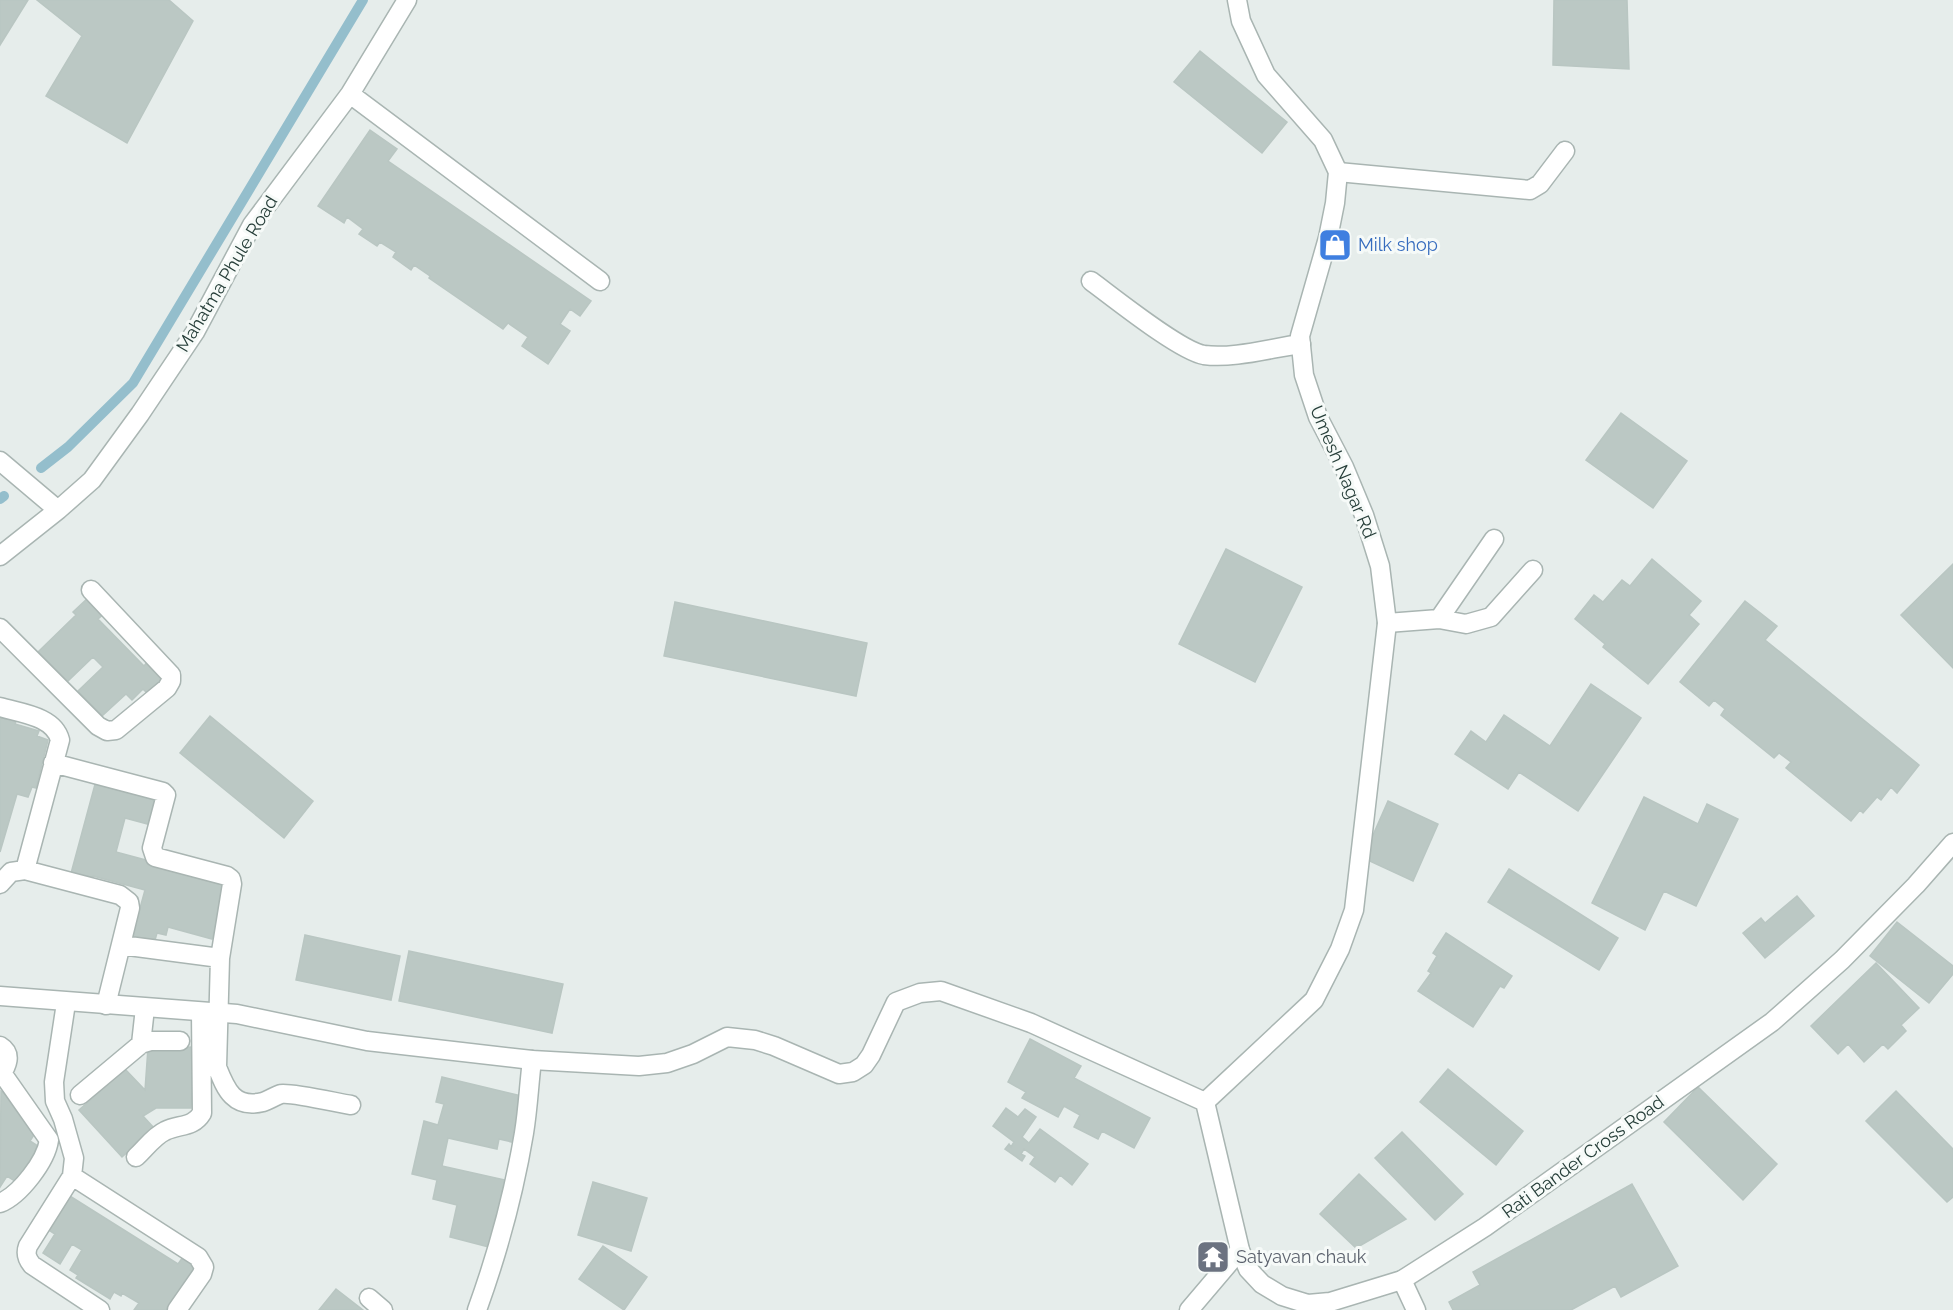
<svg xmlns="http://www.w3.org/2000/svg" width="1953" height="1310" font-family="Raleway,sans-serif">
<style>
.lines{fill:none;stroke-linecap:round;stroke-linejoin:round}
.stream{stroke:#94becc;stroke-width:10}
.building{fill:#bbc8c4;stroke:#b9c6c2;stroke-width:1.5}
.minor-casing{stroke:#a9b5b2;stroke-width:21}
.tertiary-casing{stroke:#a9b5b2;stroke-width:21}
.minor{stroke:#fff;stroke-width:18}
.tertiary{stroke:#fff;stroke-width:18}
.labels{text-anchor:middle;stroke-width:6;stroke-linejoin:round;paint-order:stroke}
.shop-label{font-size:18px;fill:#366cbe;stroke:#f6faf8;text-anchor:start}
.street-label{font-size:18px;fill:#263e39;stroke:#f6faf8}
.worship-label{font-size:18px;fill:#5b616d;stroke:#f6faf8;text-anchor:start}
</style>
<rect width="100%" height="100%" fill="#e6edeb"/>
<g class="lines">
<!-- stream -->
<path class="stream" d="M 41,468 L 68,447 L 133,383 L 363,0
M 0,499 L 4,496"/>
</g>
<!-- building -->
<path class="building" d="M 0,0 L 28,0 L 0,45 Z
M 169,0 L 193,21 L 127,143 L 46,96 L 82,36 L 37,0 Z
M 1554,0 L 1627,0 L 1629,69 L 1553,65 Z
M 1200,51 L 1287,122 L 1262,153 L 1174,82 Z
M 370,130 L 397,149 L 388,161 L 591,301 L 580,316 L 570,309 L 560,324 L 570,331 L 548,364 L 522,346 L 528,337 L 508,323 L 503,329 L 429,278 L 430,276 L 414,265 L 411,270 L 393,257 L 396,252 L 380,242 L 377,246 L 359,234 L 363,229 L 347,217 L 344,223 L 318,206 Z
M 1621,413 L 1687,461 L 1653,508 L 1586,460 Z
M 1226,549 L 1302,587 L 1255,682 L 1179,644 Z
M 1652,559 L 1701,601 L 1689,615 L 1699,624 L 1648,684 L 1603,647 L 1605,644 L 1575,619 L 1594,595 L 1603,602 L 1622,580 L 1630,586 Z
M 1953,564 L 1953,668 L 1901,615 Z
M 90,596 L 106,612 L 98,619 L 144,666 L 148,661 L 167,680 L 150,696 L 143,689 L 132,700 L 126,694 L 102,716 L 78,691 L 103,667 L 93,657 L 67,682 L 38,652 L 76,615 L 73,612 Z
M 1745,601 L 1777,626 L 1765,640 L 1919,765 L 1897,793 L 1891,787 L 1881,800 L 1877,797 L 1863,813 L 1860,810 L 1851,821 L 1786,768 L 1791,762 L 1779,753 L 1774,758 L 1721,715 L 1725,709 L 1714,700 L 1709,706 L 1680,682 Z
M 675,602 L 867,643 L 856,696 L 664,656 Z
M 1591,684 L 1641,718 L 1578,811 L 1519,772 L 1508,789 L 1455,754 L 1471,731 L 1486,742 L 1504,715 L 1550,746 Z
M 3,711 L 18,716 L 15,724 L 39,731 L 37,736 L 48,740 L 36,788 L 32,787 L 28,797 L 17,794 L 0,852 L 0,721 Z
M 210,716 L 313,801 L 284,838 L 180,753 Z
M 97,777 L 164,795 L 155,826 L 125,818 L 116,852 L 228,882 L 212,939 L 168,927 L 166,935 L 157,933 L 153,947 L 131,941 L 145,890 L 93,876 L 91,883 L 70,877 Z
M 1644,797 L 1698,824 L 1707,804 L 1738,819 L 1696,906 L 1664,891 L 1645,930 L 1592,903 Z
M 1388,801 L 1438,824 L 1413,881 L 1363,858 Z
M 1509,869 L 1618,938 L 1599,970 L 1488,902 Z
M 1797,896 L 1814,916 L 1765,958 L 1743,933 L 1761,918 L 1765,923 Z
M 1897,922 L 1953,966 L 1953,974 L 1929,1003 L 1870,956 Z
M 1446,933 L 1512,976 L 1504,988 L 1500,986 L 1473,1027 L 1418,991 L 1431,973 L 1428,971 L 1437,956 L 1433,953 Z
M 305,935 L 400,956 L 391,1000 L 296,980 Z
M 409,951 L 563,984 L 552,1033 L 399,1001 Z
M 1876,963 L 1919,1008 L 1901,1025 L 1906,1031 L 1888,1049 L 1883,1044 L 1864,1062 L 1848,1044 L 1838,1054 L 1811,1026 Z
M 1030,1039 L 1081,1066 L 1074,1078 L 1150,1118 L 1134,1148 L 1102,1131 L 1098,1139 L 1074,1127 L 1080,1115 L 1064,1106 L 1058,1117 L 1022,1098 L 1026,1092 L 1008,1082 Z
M 194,1047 L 191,1108 L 156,1108 L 143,1116 L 154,1128 L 122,1157 L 79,1110 L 125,1069 L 145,1090 L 148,1048 Z
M 1448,1069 L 1523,1131 L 1496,1165 L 1420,1102 Z
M 442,1077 L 526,1097 L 516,1143 L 499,1139 L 497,1149 L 448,1138 L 442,1166 L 505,1180 L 489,1247 L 450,1237 L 457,1205 L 433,1199 L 437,1180 L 412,1174 L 424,1121 L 438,1125 L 444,1104 L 436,1102 Z
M 1698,1087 L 1777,1164 L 1743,1200 L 1664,1122 Z
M 1,1091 L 23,1106 L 37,1130 L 30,1141 L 41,1148 L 18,1183 L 7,1176 L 0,1187 Z
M 1896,1091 L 1953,1149 L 1953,1197 L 1947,1202 L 1866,1121 Z
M 1006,1108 L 1018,1117 L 1025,1109 L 1036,1117 L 1022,1137 L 1029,1143 L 1040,1129 L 1088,1164 L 1072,1185 L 1060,1175 L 1055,1182 L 1030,1164 L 1035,1157 L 1024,1149 L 1021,1154 L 1025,1156 L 1022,1161 L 1005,1149 L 1009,1144 L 1011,1147 L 1014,1142 L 993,1126 Z
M 1402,1132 L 1463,1194 L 1435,1220 L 1375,1158 Z
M 1359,1174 L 1406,1219 L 1356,1248 L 1320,1214 Z
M 593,1182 L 647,1198 L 631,1251 L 578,1235 Z
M 1632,1184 L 1678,1266 L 1621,1297 L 1615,1286 L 1571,1310 L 1453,1310 L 1449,1302 L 1480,1285 L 1473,1272 Z
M 65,1193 L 178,1264 L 183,1257 L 198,1267 L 171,1310 L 134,1310 L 139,1303 L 122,1293 L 121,1296 L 114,1292 L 110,1299 L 76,1278 L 78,1275 L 70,1270 L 82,1250 L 72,1244 L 60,1264 L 43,1253 L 55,1234 L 44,1227 Z
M 603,1246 L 647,1277 L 624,1310 L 579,1279 Z
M 336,1289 L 363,1310 L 319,1310 Z"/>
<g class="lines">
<defs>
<path id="minor" d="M 350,94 L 600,281
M 1338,172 L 1530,190 L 1540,184 L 1565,151
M 1091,281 C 1114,298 1180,351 1204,355 C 1233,359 1271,348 1301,344
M 0,461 L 58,510 L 0,556
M 58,510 L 92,480 L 140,414 L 195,332 L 252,225 L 350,94 L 407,0
M 1439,619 L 1494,539
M 1387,623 L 1439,619 L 1466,624 L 1491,617 L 1533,570
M 0,628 L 98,726 L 107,731 L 116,730 L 167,688 L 171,681 L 171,675 L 91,590
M 0,707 C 20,713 54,716 60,740 L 25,870 L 11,872 L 0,884
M 53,763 L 163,792 L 166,795 L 152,848 L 155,857 L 227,876 L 231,879 L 232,884 L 220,958 L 121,945
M 25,870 L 120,895 L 129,902 L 130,908 L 106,1005
M 220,958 L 217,1067 C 226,1090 234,1109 263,1102 C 269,1100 275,1096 281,1094 C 291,1092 338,1103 351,1105
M 66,1003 L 54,1082 L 55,1101 L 63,1119 L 74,1158 L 72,1176 L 28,1246 C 25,1254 27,1259 32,1265 L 100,1310
M 141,1044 L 145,1008
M 0,1046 C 13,1054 7,1066 0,1077
M 80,1095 L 141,1044 L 151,1041 L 180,1041
M 136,1157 C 145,1149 154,1136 165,1131 C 179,1124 193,1128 202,1113 L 201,1012
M 72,1176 L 198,1257 L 204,1267 L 202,1274 L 177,1310
M 0,1203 C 20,1195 46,1161 49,1140 L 2,1073
M 1402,1280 L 1416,1310
M 369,1298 L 383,1310
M 477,1310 C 498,1252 514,1193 524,1133 C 528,1109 529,1084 532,1060
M 1189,1310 L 1240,1250"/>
<path id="tertiary" d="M 0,996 L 237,1014 L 367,1041 L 532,1060 L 639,1066 L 667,1063 L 693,1054 L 727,1037 L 755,1040 L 774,1046 L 839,1074 L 853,1072 L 864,1065 L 871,1055 L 896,1002 L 920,993 L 941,991 L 1031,1023 L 1205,1102 L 1240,1250 L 1248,1269 L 1262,1284 L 1282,1296 L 1308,1304 L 1330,1302 L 1402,1280 L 1485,1227 L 1772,1022 L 1842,960 L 1916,885 L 1953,843
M 1205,1102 L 1314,1000 L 1340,949 L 1354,910 L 1387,623 L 1380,566 L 1364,515 L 1344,467 L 1318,417 L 1304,375 L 1300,336 L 1328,238 L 1335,203 L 1338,172 L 1323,140 L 1266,75 L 1241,21 L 1237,0"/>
</defs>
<!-- minor casing -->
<use href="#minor" class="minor-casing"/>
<!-- tertiary casing -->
<use href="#tertiary" class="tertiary-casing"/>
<!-- minor -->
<use href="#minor" class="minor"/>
<!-- tertiary -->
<use href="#tertiary" class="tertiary"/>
</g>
<!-- icons -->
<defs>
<symbol id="shop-square" viewBox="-11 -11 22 22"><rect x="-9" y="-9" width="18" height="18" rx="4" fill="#3f7fe0" stroke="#f6faf8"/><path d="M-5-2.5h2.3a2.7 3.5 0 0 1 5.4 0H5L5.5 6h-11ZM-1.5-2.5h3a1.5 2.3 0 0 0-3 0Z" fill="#fff"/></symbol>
<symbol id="temple-square" viewBox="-11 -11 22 22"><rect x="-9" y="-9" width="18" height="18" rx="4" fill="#6b7280" stroke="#f6faf8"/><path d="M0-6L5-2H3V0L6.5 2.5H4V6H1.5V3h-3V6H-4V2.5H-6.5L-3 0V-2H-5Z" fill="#fff"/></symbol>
</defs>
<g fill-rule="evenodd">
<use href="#shop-square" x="1316" y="226" width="38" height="38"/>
<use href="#temple-square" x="1194" y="1238" width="38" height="38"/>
</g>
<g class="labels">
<!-- shop labels -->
<g class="shop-label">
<text x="1358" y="251">Milk shop</text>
</g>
<!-- street labels -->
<g class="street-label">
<text transform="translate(227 274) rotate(-59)" y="6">Mahatma Phule Road</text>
<text transform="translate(1343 472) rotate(67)" y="6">Umesh Nagar Rd</text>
<text transform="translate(1583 1157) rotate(-36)" y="6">Rati Bander Cross Road</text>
</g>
<!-- worship labels -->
<g class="worship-label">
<text x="1236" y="1263">Satyavan chauk</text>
</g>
</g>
</svg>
